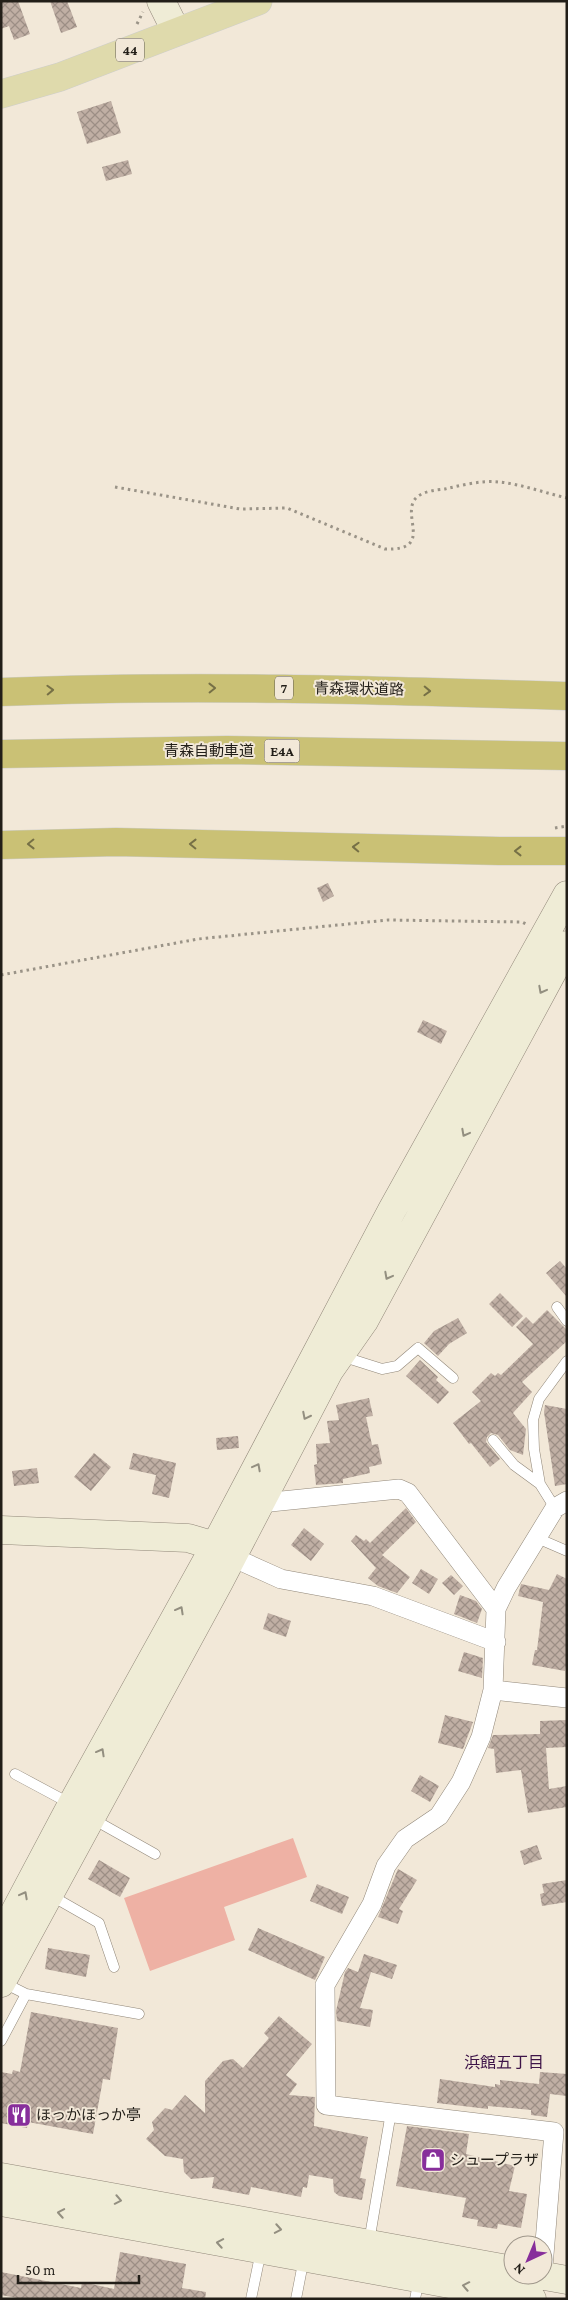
<svg xmlns="http://www.w3.org/2000/svg" width="568" height="2300" font-family="'Crimson Pro','Noto Sans JP',serif">
<style>
.grass{fill:#eeb1a4}
.building{fill:url(#building-cross-hatch)}
.lines{fill:none;stroke-linecap:round;stroke-linejoin:round}
.lane-casing{stroke:#918779;stroke-width:11}
.street-casing{stroke:#918779;stroke-width:20}
.secondary-casing{stroke:#918779;stroke-width:29}
.primary-casing{stroke:#cececc;stroke-width:29}
.highway-casing{stroke:#cececc;stroke-width:29}
.path{stroke:#9a9387;stroke-width:3;stroke-dasharray:2.5 4;stroke-linecap:butt}
.lane{stroke:#fff;stroke-width:10}
.street{stroke:#fff;stroke-width:19}
.secondary{stroke:#efecd6;stroke-width:28}
.primary{stroke:#dfdaac;stroke-width:28}
.highway{stroke:#cac175;stroke-width:28}
.oneway{stroke:#767046}
.oneway2{stroke:#938f80}
.labels{text-anchor:middle;stroke-width:4;stroke-linejoin:round;paint-order:stroke}
.shield{fill:#f2e8d8;stroke:#605b52;stroke-width:1}
.shield-label{font-size:14px;font-weight:bold;fill:#221e18}
.street-label{font-size:15px;fill:#221e18;stroke:#f2e8d8}
.poi-label{font-size:15px;fill:#221e18;stroke:#f2e8d8;text-anchor:start}
.neighbourhood-label{font-size:16px;fill:#3e1448;stroke:#f2e8d8}
</style>
<defs>
<pattern id="building-cross-hatch" width="8" height="8" patternUnits="userSpaceOnUse" patternTransform="scale(1.25)"><rect width="8" height="8" fill="#c0afa4"/><path d="M0 0l8 8M0 8l8-8" fill="none" stroke="#9c8e85"/></pattern>
</defs>
<rect width="100%" height="100%" fill="#f2e8d8"/>
<!-- grass -->
<path class="grass" d="M 293,1838 L 307,1877 L 224,1907 L 235,1940 L 150,1971 L 124,1898 Z"/>
<!-- building -->
<path class="building" d="M 1,1 L 18,1 L 30,34 L 14,40 L 9,26 L 1,29 Z
M 50,1 L 67,1 L 77,27 L 61,33 Z
M 111,101 L 121,133 L 87,144 L 77,112 Z
M 128,160 L 132,174 L 106,181 L 102,167 Z
M 328,883 L 334,896 L 323,902 L 317,888 Z
M 423,1020 L 447,1031 L 441,1044 L 417,1032 Z
M 560,1261 L 567,1269 L 567,1297 L 546,1273 Z
M 500,1293 L 523,1316 L 512,1327 L 489,1304 Z
M 547,1310 L 567,1330 L 567,1341 L 522,1382 L 532,1392 L 513,1413 L 526,1429 L 523,1455 L 510,1450 L 498,1435 L 491,1433 L 487,1437 L 486,1442 L 500,1459 L 490,1467 L 471,1443 L 469,1444 L 453,1423 L 481,1401 L 472,1392 L 491,1373 L 495,1376 L 498,1373 L 501,1375 L 533,1344 L 516,1327 L 526,1317 L 533,1324 Z
M 458,1318 L 467,1333 L 449,1344 L 438,1356 L 424,1343 L 434,1331 Z
M 420,1360 L 438,1377 L 436,1380 L 449,1392 L 438,1404 L 406,1376 Z
M 369,1398 L 373,1416 L 366,1417 L 372,1445 L 378,1444 L 382,1464 L 369,1467 L 370,1473 L 343,1479 L 343,1483 L 316,1485 L 314,1465 L 317,1464 L 316,1444 L 330,1443 L 327,1421 L 339,1420 L 336,1405 Z
M 545,1405 L 567,1409 L 567,1484 L 555,1486 L 544,1412 Z
M 238,1436 L 239,1448 L 217,1450 L 216,1438 Z
M 94,1453 L 111,1467 L 91,1491 L 74,1477 Z
M 133,1453 L 176,1463 L 169,1498 L 152,1494 L 156,1475 L 129,1469 Z
M 37,1468 L 39,1483 L 14,1486 L 12,1471 Z
M 406,1508 L 416,1522 L 382,1555 L 410,1577 L 397,1593 L 378,1586 L 368,1578 L 376,1568 L 351,1541 L 356,1535 L 364,1541 L 366,1539 L 370,1543 Z
M 304,1528 L 324,1544 L 311,1561 L 291,1545 Z
M 421,1569 L 438,1579 L 429,1594 L 412,1583 Z
M 557,1574 L 567,1579 L 567,1660 L 565,1671 L 532,1665 L 535,1650 L 537,1650 L 543,1602 L 518,1596 L 521,1584 L 549,1590 Z
M 451,1575 L 463,1586 L 454,1595 L 442,1583 Z
M 460,1595 L 476,1601 L 482,1609 L 477,1623 L 454,1614 Z
M 268,1613 L 291,1621 L 286,1637 L 263,1629 Z
M 464,1652 L 483,1658 L 482,1678 L 458,1671 Z
M 445,1715 L 473,1722 L 463,1749 L 438,1743 Z
M 567,1720 L 567,1747 L 546,1748 L 549,1789 L 567,1786 L 567,1807 L 528,1813 L 521,1770 L 496,1773 L 494,1749 L 488,1748 L 493,1735 L 540,1734 L 540,1721 Z
M 420,1775 L 439,1786 L 430,1802 L 411,1791 Z
M 537,1845 L 542,1859 L 524,1865 L 520,1851 Z
M 99,1860 L 130,1878 L 120,1897 L 88,1879 Z
M 398,1869 L 417,1880 L 399,1909 L 403,1911 L 398,1924 L 378,1917 Z
M 567,1880 L 567,1902 L 542,1906 L 540,1894 L 544,1893 L 542,1884 Z
M 317,1884 L 349,1897 L 342,1914 L 310,1901 Z
M 258,1928 L 325,1957 L 315,1980 L 248,1950 Z
M 48,1948 L 90,1955 L 86,1977 L 45,1969 Z
M 364,1954 L 397,1965 L 392,1979 L 371,1972 L 360,2008 L 373,2010 L 370,2027 L 337,2021 L 336,2011 L 345,1972 L 348,1968 L 358,1972 Z
M 31,2012 L 118,2028 L 110,2080 L 103,2079 L 93,2134 L 28,2122 L 27,2128 L 1,2123 L 1,2072 L 12,2074 L 13,2070 L 20,2072 Z
M 279,2016 L 312,2044 L 286,2075 L 297,2084 L 289,2095 L 315,2097 L 314,2126 L 368,2137 L 360,2178 L 366,2179 L 362,2200 L 339,2196 L 334,2192 L 333,2179 L 309,2175 L 307,2188 L 303,2187 L 301,2197 L 251,2187 L 249,2195 L 212,2188 L 214,2177 L 191,2179 L 184,2172 L 183,2159 L 165,2156 L 146,2139 L 154,2130 L 152,2122 L 165,2108 L 172,2110 L 185,2095 L 205,2113 L 205,2081 L 223,2061 L 233,2059 L 243,2068 L 269,2038 L 264,2033 Z
M 540,2072 L 567,2074 L 567,2096 L 550,2094 L 547,2117 L 531,2115 L 531,2110 L 488,2106 L 488,2109 L 437,2103 L 440,2079 L 495,2087 L 495,2084 L 500,2085 L 500,2080 L 539,2084 Z
M 407,2126 L 469,2134 L 466,2154 L 515,2166 L 509,2191 L 527,2194 L 521,2228 L 498,2224 L 497,2229 L 477,2226 L 478,2220 L 462,2217 L 466,2198 L 396,2186 Z
M 120,2252 L 186,2264 L 182,2288 L 206,2292 L 205,2299 L 22,2299 L 1,2295 L 1,2272 L 81,2288 L 82,2282 L 114,2289 Z"/>
<g class="lines">
<defs>
<path id="lane" d="M 557,1307 L 567,1321
M 341,1356 L 382,1369 L 397,1366 L 418,1348 L 453,1378
M 493,1440 L 514,1465 L 540,1484
M 555,1508 L 540,1484 L 534,1449 L 533,1420 L 539,1399 L 567,1361
M 537,1538 L 567,1551
M 15,1774 L 71,1804
M 91,1818 L 155,1854
M 50,1895 L 99,1923 L 114,1967
M 2,1982 L 26,1994 L 139,2014
M 1,2041 L 26,1994
M 369,2242 L 391,2112
M 251,2299 L 261,2251
M 296,2299 L 304,2258
M 415,2299 L 419,2279"/>
<path id="street" d="M 567,1501 L 555,1508 L 506,1588 L 496,1609 L 493,1690 L 567,1698
M 251,1504 L 399,1489 L 408,1493 L 496,1609
M 232,1557 L 281,1579 L 373,1596 L 496,1642
M 493,1690 L 481,1737 L 461,1782 L 439,1816 L 405,1839 L 386,1866 L 372,1904 L 325,1985 L 326,2105 L 554,2132 L 543,2267"/>
<path id="secondary" d="M 161,1 L 176,31
M 1,1530 L 188,1538 L 215,1546 L 231,1556
M 1,1938 L 72,1804 L 215,1546 L 392,1210 L 567,895
M 1,1983 L 219,1582 L 329,1371 L 364,1321 L 567,945
M 1,2177 L 513,2270
M 1,2202 L 532,2299
M 539,2275 L 567,2280"/>
<path id="primary" d="M 1,94 L 60,77 L 258,1"/>
<path id="highway" d="M 1,692 C 190,684 378,690 567,696
M 1,754 L 227,750 L 567,756
M 1,845 L 116,842 L 499,851 L 567,851"/>
</defs>
<!-- lane casing -->
<use href="#lane" class="lane-casing"/>
<!-- street casing -->
<use href="#street" class="street-casing"/>
<!-- secondary casing -->
<use href="#secondary" class="secondary-casing"/>
<!-- primary casing -->
<use href="#primary" class="primary-casing"/>
<!-- highway casing -->
<use href="#highway" class="highway-casing"/>
<!-- path -->
<path class="path" d="M 137,24 L 143,12
M 115,487 L 240,509 L 287,508 L 385,549 C 435,551 400,515 416,498 C 423,491 436,490 445,489 C 462,485 482,480 499,482 C 521,484 545,493 567,498
M 555,828 L 567,826
M 1,975 L 198,939 L 388,920 L 522,922 L 528,925"/>
<!-- lane -->
<use href="#lane" class="lane"/>
<!-- street -->
<use href="#street" class="street"/>
<!-- secondary -->
<use href="#secondary" class="secondary"/>
<!-- primary -->
<use href="#primary" class="primary"/>
<!-- highway -->
<use href="#highway" class="highway"/>
</g>
<!-- one-way arrows -->
<defs><path id="oneway-chevron" d="M-2-3.5L2.5 0L-2 3.5" fill="none" stroke-width="1.6" stroke-linecap="round" stroke-linejoin="round" transform="scale(1.25)"/></defs>
<g class="oneway">
<use href="#oneway-chevron" transform="translate(212 688) rotate(-1)"/>
<use href="#oneway-chevron" transform="translate(50 690) rotate(-2)"/>
<use href="#oneway-chevron" transform="translate(427 691) rotate(2)"/>
<use href="#oneway-chevron" transform="translate(31 844) rotate(179)"/>
<use href="#oneway-chevron" transform="translate(193 844) rotate(-179)"/>
<use href="#oneway-chevron" transform="translate(356 847) rotate(-178)"/>
<use href="#oneway-chevron" transform="translate(518 851) rotate(180)"/>
</g>
<g class="oneway2">
<use href="#oneway-chevron" transform="translate(542 990) rotate(118)"/>
<use href="#oneway-chevron" transform="translate(465 1133) rotate(118)"/>
<use href="#oneway-chevron" transform="translate(388 1276) rotate(118)"/>
<use href="#oneway-chevron" transform="translate(306 1416) rotate(117)"/>
<use href="#oneway-chevron" transform="translate(257 1467) rotate(-62)"/>
<use href="#oneway-chevron" transform="translate(180 1610) rotate(-61)"/>
<use href="#oneway-chevron" transform="translate(101 1752) rotate(-61)"/>
<use href="#oneway-chevron" transform="translate(24 1895) rotate(-62)"/>
<use href="#oneway-chevron" transform="translate(118 2200) rotate(11)"/>
<use href="#oneway-chevron" transform="translate(61 2213) rotate(-170)"/>
<use href="#oneway-chevron" transform="translate(278 2229) rotate(10)"/>
<use href="#oneway-chevron" transform="translate(220 2243) rotate(-170)"/>
<use href="#oneway-chevron" transform="translate(466 2286) rotate(-169)"/>
</g>
<!-- icons -->
<defs>
<symbol id="restaurant-square" viewBox="-11 -11 22 22"><rect x="-9" y="-9" width="18" height="18" rx="4" fill="#872e9b" stroke="#f2e8d8"/><path d="M-5-6h1v4h1v-4h1v4h1v-4h1v5L-1.5 .5V6h-2V.5L-5-1ZM5-6V6H3V1.5H1.5Q1.5-4 5-6Z" fill="#fff"/></symbol>
<symbol id="shop-square" viewBox="-11 -11 22 22"><rect x="-9" y="-9" width="18" height="18" rx="4" fill="#872e9b" stroke="#f2e8d8"/><path d="M-5-2.5h2.3a2.7 3.5 0 0 1 5.4 0H5L5.5 6h-11ZM-1.5-2.5h3a1.5 2.3 0 0 0-3 0Z" fill="#fff"/></symbol>
</defs>
<g fill-rule="evenodd">
<use href="#restaurant-square" x="5" y="2101" width="28" height="28"/>
<use href="#shop-square" x="419" y="2146" width="28" height="28"/>
</g>
<g class="labels">
<!-- shield labels -->
<g class="shield">
<rect x="116" y="38.5" width="28" height="23" rx="4"/>
<rect x="275" y="676.5" width="18" height="23" rx="4"/>
<rect x="264.5" y="739.5" width="35" height="23" rx="4"/>
</g>
<g class="shield-label">
<text x="130" y="55">44</text>
<text x="284" y="693">7</text>
<text x="282" y="756">E4A</text>
</g>
<!-- street labels -->
<g class="street-label">
<text transform="translate(359 689) rotate(1)" y="5">青森環状道路</text>
<text x="209" y="756">青森自動車道</text>
</g>
<!-- poi labels -->
<g class="poi-label">
<text x="36" y="2120">ほっかほっか亭</text>
<text x="450" y="2165">シュープラザ</text>
</g>
<!-- neighbourhood labels -->
<g class="neighbourhood-label">
<text x="504" y="2068">浜館五丁目</text>
</g>
</g>
<!-- border -->
<rect width="568" height="2300" fill="none" stroke="#221e18" stroke-width="5"/>
<!-- north arrow -->
<g transform="translate(528 2260) rotate(224)"><circle r="24" fill="#f2e8d8" stroke="#9f978b"/>
<path d="M0-4L9 19L0 12L-9 19Z" fill="#872e9b"/>
<text y="-8" font-size="14" font-weight="bold" text-anchor="middle" fill="#221e18">N</text>
</g>
<!-- scale -->
<path d="M18 2275v8h121v-8" fill="none" stroke="#221e18" stroke-width="2.5"/>
<text x="25" y="2275" font-size="15" fill="#221e18" stroke="#f2e8d8" stroke-width="4" paint-order="stroke">50 m</text>
</svg>
